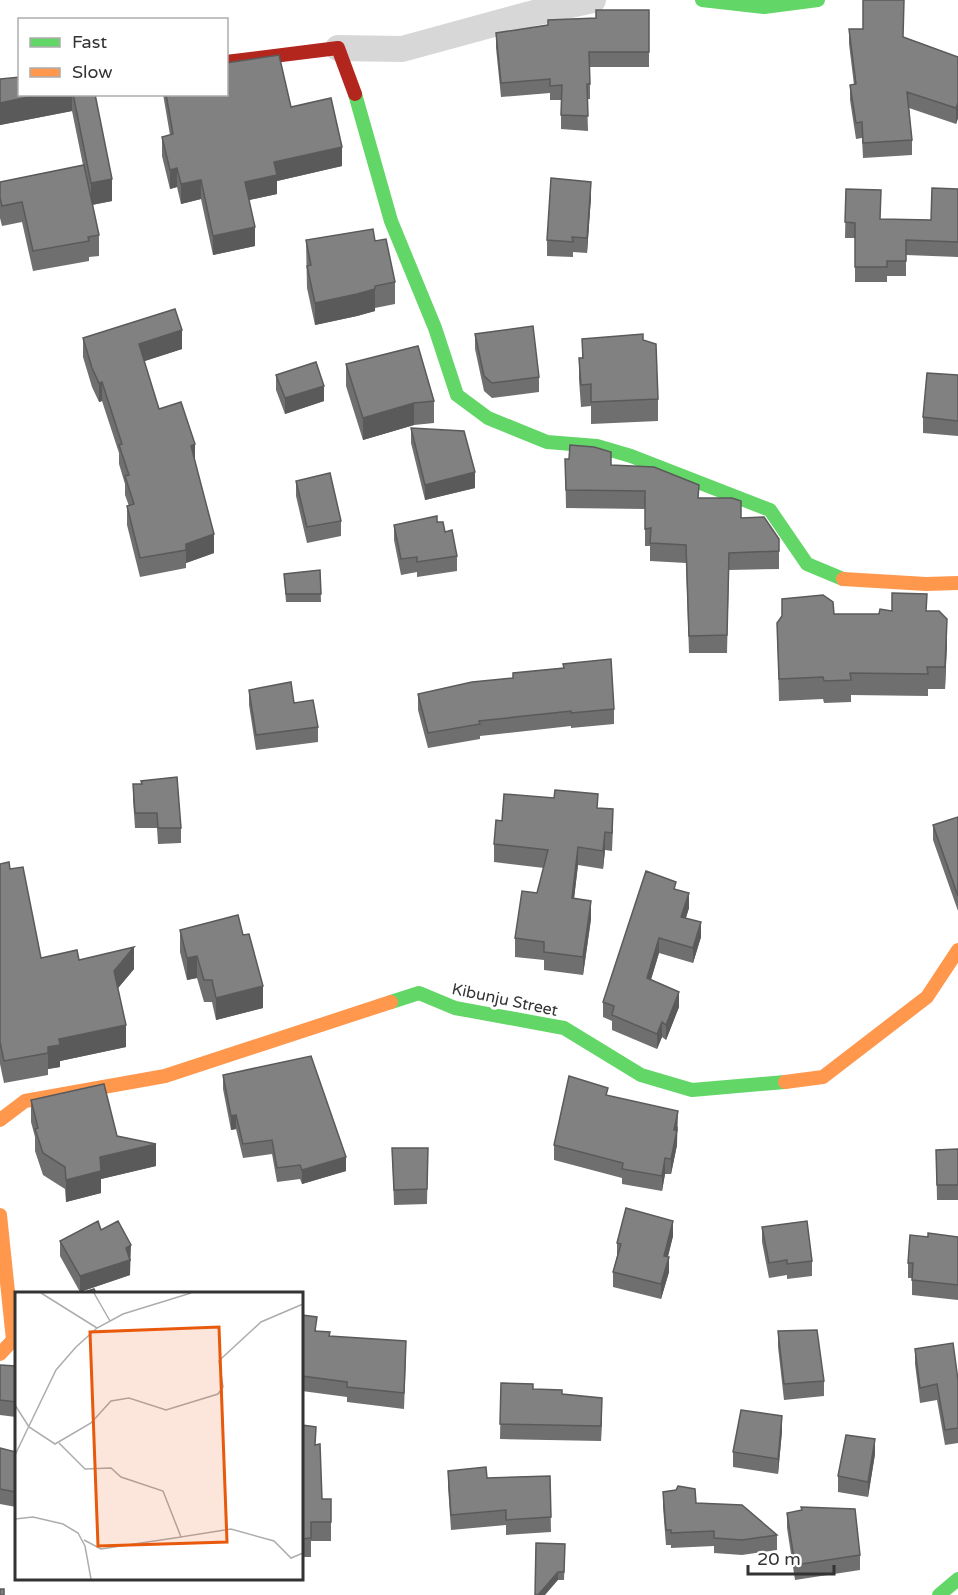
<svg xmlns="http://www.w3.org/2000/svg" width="958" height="1595" font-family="'Varela Round',sans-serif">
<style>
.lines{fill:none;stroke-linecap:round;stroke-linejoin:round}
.street{stroke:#d7d7d7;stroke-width:26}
.fast{stroke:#63d668;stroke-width:14}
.slow{stroke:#ff974d;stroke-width:14}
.jam{stroke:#b3261e;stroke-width:14}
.wall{fill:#6f6f6f}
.shaded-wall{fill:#5a5a5a}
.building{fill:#818181;stroke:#5a5a5a;stroke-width:1.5}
.labels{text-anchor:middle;stroke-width:6;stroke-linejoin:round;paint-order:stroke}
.street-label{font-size:16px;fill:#333;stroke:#fff}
.inset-road{fill:none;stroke:#adadad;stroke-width:1.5}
.view{fill:#e8590c;fill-opacity:0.15;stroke:#e8590c;stroke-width:3}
.inset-edge{fill:none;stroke:#333;stroke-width:3}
</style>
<rect width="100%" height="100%" fill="#fff"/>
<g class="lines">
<!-- street -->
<path class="street" d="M 338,48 L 402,49 L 534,13 L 593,0"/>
<!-- fast -->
<path class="fast" d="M 702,0 L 764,7 L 818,0
M 355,94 L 391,221 L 435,328 L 457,395 L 488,418 L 547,442 L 597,446 L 631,456 L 770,510 L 807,564 L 843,579
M 391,1002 L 419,993 L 455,1008 L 564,1028 L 641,1075 L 692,1090 L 785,1082
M 939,1595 L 958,1579"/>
<!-- slow -->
<path class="slow" d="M 843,579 L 926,584 L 958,583
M 785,1082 L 823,1077 L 927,997 L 958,950
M 0,1120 L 25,1101 L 165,1076 L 391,1002
M 0,1215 L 13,1340 L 0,1354"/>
<!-- jam -->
<path class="jam" d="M 226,62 L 338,48 L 355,94"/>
</g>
<!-- wall -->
<path class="wall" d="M 649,10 L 649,67 L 590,67 L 590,99 L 587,99 L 588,131 L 561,129 L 561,100 L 550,100 L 550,93 L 501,97 L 496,48 L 496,33 Z
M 849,29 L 904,37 L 958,57 L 958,118 L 956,124 L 909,108 L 912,140 L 912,155 L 863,158 L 862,138 L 856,139 L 850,100 L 850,85 L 854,85 L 849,44 Z
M 0,79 L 20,94 L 95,94 L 112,201 L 92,205 L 99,235 L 99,256 L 89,257 L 89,261 L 33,271 L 22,222 L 2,226 L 0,218 L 0,182 L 83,165 L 72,111 L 0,125 Z
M 163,94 L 226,94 L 291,107 L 342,166 L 277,181 L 277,194 L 249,200 L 255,246 L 213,255 L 201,199 L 181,204 L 177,187 L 170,189 L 162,156 L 162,137 L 170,135 Z
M 846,189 L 880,219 L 931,220 L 958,189 L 958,257 L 906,255 L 906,276 L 887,276 L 887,282 L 855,282 L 855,238 L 845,238 Z
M 591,197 L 587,253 L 573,252 L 573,257 L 547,256 L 547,240 Z
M 306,240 L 375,241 L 395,282 L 395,304 L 375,308 L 375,311 L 357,316 L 315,325 L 307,288 Z
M 475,334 L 539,377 L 539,392 L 492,398 L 484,391 L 475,349 Z
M 83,338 L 182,349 L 144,361 L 159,409 L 195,460 L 214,553 L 186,563 L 186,568 L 140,577 L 127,525 L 127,506 L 129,506 L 125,495 L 125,484 L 119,464 L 119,453 L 102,401 L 99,402 L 92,387 L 83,357 Z
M 582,339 L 643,340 L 658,399 L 658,421 L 591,424 L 591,406 L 581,407 L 579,380 L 579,358 L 582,358 Z
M 346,364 L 434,401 L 434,423 L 414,425 L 363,440 L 346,386 Z
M 276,375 L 324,401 L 285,414 L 276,390 Z
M 958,375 L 958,436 L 923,433 L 923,417 Z
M 411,428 L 475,488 L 425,500 L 411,443 Z
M 565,459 L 611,465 L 699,498 L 741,518 L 779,551 L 779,569 L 729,570 L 727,653 L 689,653 L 686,563 L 650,561 L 650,546 L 645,546 L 645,509 L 566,508 Z
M 296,481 L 341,521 L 341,536 L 307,543 L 296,496 Z
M 437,522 L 445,532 L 457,556 L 457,571 L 417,577 L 417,572 L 401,575 L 394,540 L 394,525 Z
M 320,570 L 321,602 L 286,602 L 284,574 Z
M 782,599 L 834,614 L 879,614 L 892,611 L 927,611 L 947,641 L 945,689 L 928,689 L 928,696 L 851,695 L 851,702 L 824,703 L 823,699 L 779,701 L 777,623 L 782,617 Z
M 249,690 L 294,703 L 318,727 L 318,742 L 256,750 L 249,705 Z
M 418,694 L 614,709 L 614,724 L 571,728 L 571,726 L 480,736 L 480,739 L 428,748 L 418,710 Z
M 133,784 L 181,828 L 181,843 L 158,844 L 157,828 L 135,828 L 133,799 Z
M 598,808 L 613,827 L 612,851 L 605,850 L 603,869 L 578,865 L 574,898 L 591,919 L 583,975 L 544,970 L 544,960 L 515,957 L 515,938 L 537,893 L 544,868 L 494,862 L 494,844 L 502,821 Z
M 958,817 L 958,911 L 933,840 L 933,825 Z
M 0,864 L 10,869 L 41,958 L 79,960 L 134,969 L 118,988 L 126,1047 L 60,1061 L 60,1067 L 48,1069 L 48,1075 L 4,1083 L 0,1064 Z
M 676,890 L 689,908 L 686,918 L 701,937 L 693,963 L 659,953 L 651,979 L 679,1007 L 666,1040 L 662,1037 L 657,1049 L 612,1030 L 612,1021 L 603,1017 L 603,1002 Z
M 180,930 L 263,1008 L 216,1020 L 212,1002 L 204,1002 L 197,978 L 187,980 L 180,952 Z
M 223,1075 L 346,1171 L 302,1184 L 300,1179 L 277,1182 L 272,1154 L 243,1158 L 236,1129 L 231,1130 L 223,1089 Z
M 608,1095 L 678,1127 L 677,1132 L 677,1145 L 671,1174 L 665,1174 L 662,1191 L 622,1184 L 622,1178 L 554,1160 L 554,1145 Z
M 31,1100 L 117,1136 L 156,1166 L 101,1179 L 101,1193 L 66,1202 L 65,1189 L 43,1175 L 35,1151 L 35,1137 L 31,1122 Z
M 392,1148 L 428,1148 L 427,1204 L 394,1205 Z
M 958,1149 L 958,1200 L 937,1200 L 936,1150 Z
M 762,1227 L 812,1261 L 812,1276 L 787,1279 L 787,1275 L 769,1278 L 762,1242 Z
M 101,1230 L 131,1260 L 130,1261 L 130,1275 L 80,1292 L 60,1256 L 60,1241 Z
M 673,1236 L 668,1257 L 669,1272 L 661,1299 L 613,1287 L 613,1272 L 617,1256 L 617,1243 Z
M 928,1237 L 958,1237 L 958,1300 L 912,1295 L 912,1278 L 908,1278 L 908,1263 Z
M 302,1315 L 317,1331 L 330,1336 L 406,1356 L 404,1409 L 347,1402 L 347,1397 L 302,1391 Z
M 778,1331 L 824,1381 L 824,1396 L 784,1400 L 778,1347 Z
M 915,1349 L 958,1380 L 958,1443 L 945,1445 L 937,1400 L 920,1403 L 915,1364 Z
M 0,1365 L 16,1366 L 16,1417 L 0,1415 Z
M 501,1383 L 533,1389 L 602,1413 L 601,1441 L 500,1439 Z
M 302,1425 L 316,1445 L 322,1499 L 331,1499 L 331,1541 L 311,1541 L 311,1557 L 302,1557 Z
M 782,1431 L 778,1474 L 733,1467 L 733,1452 Z
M 0,1448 L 16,1452 L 16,1507 L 0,1504 Z
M 875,1454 L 868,1497 L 838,1492 L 838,1476 Z
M 448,1471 L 487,1478 L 550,1476 L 551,1532 L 506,1535 L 506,1525 L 451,1530 L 448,1486 Z
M 663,1492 L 696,1503 L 777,1535 L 777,1550 L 742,1555 L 714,1553 L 714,1546 L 671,1548 L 671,1545 L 666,1545 L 663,1507 Z
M 787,1513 L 860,1555 L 860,1570 L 795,1580 L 787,1528 Z
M 536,1543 L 565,1552 L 564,1580 L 558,1580 Z"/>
<!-- shaded-wall -->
<path class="shaded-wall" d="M 43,94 L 72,94 L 72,111 L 0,125 L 0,103 Z
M 958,103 L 958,118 L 956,124 L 956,108 Z
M 342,147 L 342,166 L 277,181 L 277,194 L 245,201 L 245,182 L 274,162 Z
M 177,168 L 177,187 L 170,189 L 170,170 Z
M 112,179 L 112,201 L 91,205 L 91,183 Z
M 201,180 L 201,199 L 181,204 L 181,184 Z
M 591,182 L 591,197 L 587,253 L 587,238 Z
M 255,227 L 255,246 L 213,255 L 213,236 Z
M 375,289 L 375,311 L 357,316 L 315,325 L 315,303 Z
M 182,330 L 182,349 L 139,363 L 139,344 Z
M 102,382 L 102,401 L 99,402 L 99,383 Z
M 324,386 L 324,401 L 285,414 L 285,398 Z
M 414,403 L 414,425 L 363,440 L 363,418 Z
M 195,444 L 195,463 L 191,446 Z
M 475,472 L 475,488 L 425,500 L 425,485 Z
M 214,534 L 214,553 L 186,563 L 186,544 Z
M 947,619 L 947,641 L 945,689 L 945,667 Z
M 605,832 L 605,850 L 603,869 L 603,851 Z
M 578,847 L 578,865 L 572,916 L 572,898 Z
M 689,893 L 689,908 L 681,932 L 681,917 Z
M 591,901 L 591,919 L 583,975 L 583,957 Z
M 701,922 L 701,937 L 693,963 L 693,948 Z
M 659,938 L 659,953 L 647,993 L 647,978 Z
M 134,947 L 134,969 L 114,993 L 114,971 Z
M 197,956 L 197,978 L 187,980 L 187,958 Z
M 263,986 L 263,1008 L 216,1020 L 216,998 Z
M 679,992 L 679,1007 L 666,1040 L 666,1025 Z
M 662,1022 L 662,1037 L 657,1049 L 657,1034 Z
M 126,1025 L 126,1047 L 60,1061 L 60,1067 L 48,1069 L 48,1047 L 59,1039 Z
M 678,1111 L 677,1145 L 671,1174 L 671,1159 L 674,1130 Z
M 236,1115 L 236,1129 L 231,1130 L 231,1116 Z
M 156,1144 L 156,1166 L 101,1179 L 101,1193 L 66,1202 L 66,1180 L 100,1157 Z
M 346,1157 L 346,1171 L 302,1184 L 302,1170 Z
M 665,1158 L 665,1174 L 662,1191 L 662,1176 Z
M 673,1221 L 673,1236 L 664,1271 L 664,1256 Z
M 131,1245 L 130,1275 L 80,1292 L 80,1276 Z
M 669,1257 L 669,1272 L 661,1299 L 661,1284 Z
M 602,1398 L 602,1413 L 601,1441 L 601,1426 Z
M 782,1416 L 782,1431 L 778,1474 L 778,1459 Z
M 875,1439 L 875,1454 L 868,1497 L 868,1482 Z
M 558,1572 L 558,1580 L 545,1595 L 538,1595 Z"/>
<!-- building -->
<path class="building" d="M 863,0 L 904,0 L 903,37 L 958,57 L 958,103 L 956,108 L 907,92 L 912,140 L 863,143 L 862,122 L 856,123 L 850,85 L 856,84 L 849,29 L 863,29 Z
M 596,10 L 649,10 L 649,52 L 589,52 L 590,84 L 587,84 L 588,116 L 561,115 L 562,85 L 550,86 L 550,79 L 501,83 L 496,33 L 548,25 L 548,20 L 596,18 Z
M 279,55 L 291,107 L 331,98 L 342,147 L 274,162 L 277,175 L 245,182 L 255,227 L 213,236 L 201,180 L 181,184 L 177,168 L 170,170 L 162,137 L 173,134 L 166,94 L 226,94 L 226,63 Z
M 20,77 L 20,94 L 43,94 L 0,103 L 0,79 Z
M 73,94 L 95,94 L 112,179 L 91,183 Z
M 84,165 L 99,235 L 88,237 L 89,241 L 33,251 L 22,202 L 2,206 L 0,198 L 0,182 Z
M 551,178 L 591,182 L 587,238 L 572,237 L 573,242 L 547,240 Z
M 932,188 L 958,189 L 958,242 L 906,240 L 906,261 L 887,261 L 887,267 L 855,267 L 855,223 L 845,222 L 846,189 L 881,190 L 880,219 L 931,220 Z
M 373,229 L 375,241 L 386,239 L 395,282 L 375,286 L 375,289 L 357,294 L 315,303 L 307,266 L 311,265 L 306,240 Z
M 175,309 L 182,330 L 139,344 L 159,409 L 181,402 L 195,444 L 191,446 L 214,534 L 186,544 L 186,550 L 140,558 L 127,506 L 134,504 L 125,476 L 129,475 L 119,445 L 122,444 L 102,382 L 99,383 L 92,368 L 83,338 Z
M 533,326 L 539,377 L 492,383 L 484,376 L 475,334 Z
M 643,334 L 643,340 L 656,344 L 658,399 L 591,402 L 591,384 L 581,385 L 579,358 L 583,358 L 582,339 Z
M 418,346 L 434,401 L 414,403 L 363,418 L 346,364 Z
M 316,362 L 324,386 L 285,398 L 276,375 Z
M 927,373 L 958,375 L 958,421 L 923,417 Z
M 411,428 L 464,431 L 475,472 L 425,485 Z
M 570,445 L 594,447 L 611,452 L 611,465 L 654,467 L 699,485 L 698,498 L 732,498 L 741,501 L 741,518 L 764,517 L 779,539 L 779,551 L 729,553 L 727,635 L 689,636 L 686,545 L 650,543 L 651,528 L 645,529 L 645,491 L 566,490 L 565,459 L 569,459 Z
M 330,473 L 341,521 L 307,527 L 296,481 Z
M 437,516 L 437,522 L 443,522 L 445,532 L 452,530 L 457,556 L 417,562 L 417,557 L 401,559 L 394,525 Z
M 320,570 L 321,594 L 286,594 L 284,574 Z
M 892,593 L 927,594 L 926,611 L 939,611 L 947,619 L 945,667 L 927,667 L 928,674 L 850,673 L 851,680 L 824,681 L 823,677 L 779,679 L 777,623 L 782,616 L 782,599 L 823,595 L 833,602 L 834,614 L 879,614 L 880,609 L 892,611 Z
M 611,659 L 614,709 L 571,713 L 571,711 L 479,721 L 480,724 L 428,733 L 418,694 L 472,682 L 513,678 L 513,673 L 564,668 L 563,664 Z
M 291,682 L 294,703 L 313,700 L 318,727 L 256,735 L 249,690 Z
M 177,777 L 181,828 L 158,828 L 157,813 L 135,813 L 133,784 L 142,784 L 141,781 Z
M 555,790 L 598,794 L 597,808 L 613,809 L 612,833 L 605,832 L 603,851 L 578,847 L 572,898 L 591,901 L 583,957 L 544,952 L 544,942 L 515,938 L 522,891 L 537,893 L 548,850 L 494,844 L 496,820 L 502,821 L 504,794 L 554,798 Z
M 958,817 L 958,896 L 933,825 Z
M 9,862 L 10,869 L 23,867 L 41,958 L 77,950 L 79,960 L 134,947 L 114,971 L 126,1025 L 59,1039 L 60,1045 L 48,1047 L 48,1053 L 4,1061 L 0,1042 L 0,864 Z
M 646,871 L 676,882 L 674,889 L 689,893 L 681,917 L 701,922 L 693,948 L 659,938 L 647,978 L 679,992 L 666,1025 L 662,1022 L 657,1034 L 612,1015 L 614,1006 L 603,1002 Z
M 238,915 L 243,935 L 249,934 L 263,986 L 216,998 L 212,980 L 204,980 L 197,956 L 187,958 L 180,930 Z
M 311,1056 L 346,1157 L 302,1170 L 300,1165 L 277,1168 L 272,1140 L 243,1144 L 236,1115 L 231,1116 L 223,1075 Z
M 569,1076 L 608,1088 L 606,1095 L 678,1111 L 674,1130 L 677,1130 L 671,1159 L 665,1158 L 662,1176 L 622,1169 L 623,1163 L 554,1145 Z
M 104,1084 L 117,1136 L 156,1144 L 100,1157 L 101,1171 L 66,1180 L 65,1167 L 43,1153 L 35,1129 L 38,1128 L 31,1100 Z
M 392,1148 L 428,1148 L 427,1189 L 394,1190 Z
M 958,1149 L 958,1185 L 937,1185 L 936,1150 Z
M 626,1208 L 673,1221 L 664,1256 L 669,1257 L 661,1284 L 613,1272 L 621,1244 L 617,1243 Z
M 98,1221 L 101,1230 L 118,1221 L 131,1245 L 126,1248 L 130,1260 L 80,1276 L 60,1241 Z
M 807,1221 L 812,1261 L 787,1264 L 787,1260 L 769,1263 L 762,1227 Z
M 928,1233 L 958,1237 L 958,1285 L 912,1280 L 913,1263 L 908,1263 L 910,1235 L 928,1237 Z
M 94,1289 L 96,1293 L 82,1293 Z
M 302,1315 L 317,1317 L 315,1331 L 330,1332 L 329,1336 L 406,1341 L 404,1393 L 347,1387 L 347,1382 L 302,1376 Z
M 817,1330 L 824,1381 L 784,1384 L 778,1331 Z
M 953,1343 L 958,1380 L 958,1428 L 945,1430 L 937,1384 L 920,1388 L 915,1349 Z
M 0,1365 L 16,1366 L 16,1402 L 0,1400 Z
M 501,1383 L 533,1384 L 533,1389 L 562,1390 L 562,1394 L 602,1398 L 601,1426 L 500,1424 Z
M 741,1410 L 782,1416 L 778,1459 L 733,1452 Z
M 302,1425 L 316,1427 L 315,1445 L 320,1444 L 322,1499 L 331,1499 L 331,1522 L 311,1522 L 311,1538 L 302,1539 Z
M 846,1435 L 875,1439 L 868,1482 L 838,1476 Z
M 0,1448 L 16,1452 L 16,1492 L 0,1489 Z
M 486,1467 L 487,1478 L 550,1476 L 551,1517 L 506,1520 L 506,1510 L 451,1515 L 448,1471 Z
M 678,1486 L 695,1489 L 696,1503 L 742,1505 L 777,1535 L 742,1540 L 714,1538 L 714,1531 L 671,1533 L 671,1530 L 666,1530 L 663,1492 L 676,1490 Z
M 801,1507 L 855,1509 L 860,1555 L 795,1565 L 787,1513 L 802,1510 Z
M 536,1543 L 565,1544 L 564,1572 L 558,1572 L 538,1595 L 535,1595 Z
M 0,1589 L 4,1589 L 4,1595 L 0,1595 Z"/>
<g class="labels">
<!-- street labels -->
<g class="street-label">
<text transform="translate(505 999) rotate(12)" y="6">Kibunju Street</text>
</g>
</g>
<!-- overview -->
<g transform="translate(15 1292)">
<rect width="288" height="288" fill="#fff"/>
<path class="inset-road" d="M 26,1 L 82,36M 79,1 L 95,29M 0,113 L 14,135 L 40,152 L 76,131 L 96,109 L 114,106 L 151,118 L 203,102 L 208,95 L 204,69 L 208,65 L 246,30 L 288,12M 44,151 L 70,177 L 96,176 L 106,185 L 148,199 L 166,245 L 216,237 L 259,249 L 276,266 L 288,261M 0,163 L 41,78 L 61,55 L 82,36 L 108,22 L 176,1M 0,227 L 18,225 L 48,232 L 63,241 L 70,254 L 76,287M 69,248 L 86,257 L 166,245"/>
<path class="view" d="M 204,35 L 212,250 L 83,254 L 75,40 Z"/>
<rect width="288" height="288" class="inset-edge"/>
</g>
<!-- legend -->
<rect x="18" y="18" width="210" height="78" fill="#ffffff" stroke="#adadad" stroke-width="1.5"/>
<rect x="30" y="38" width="30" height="9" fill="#63d668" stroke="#adadad" stroke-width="1.5"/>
<text x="72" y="48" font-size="18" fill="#333333">Fast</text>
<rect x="30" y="68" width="30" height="9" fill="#ff974d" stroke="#adadad" stroke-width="1.5"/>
<text x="72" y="78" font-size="18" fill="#333333">Slow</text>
<!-- scale -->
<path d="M748 1565v9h86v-9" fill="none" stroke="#333333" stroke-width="3"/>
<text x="757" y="1565" font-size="18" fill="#333333" stroke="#ffffff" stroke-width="4.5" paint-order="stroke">20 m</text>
</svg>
